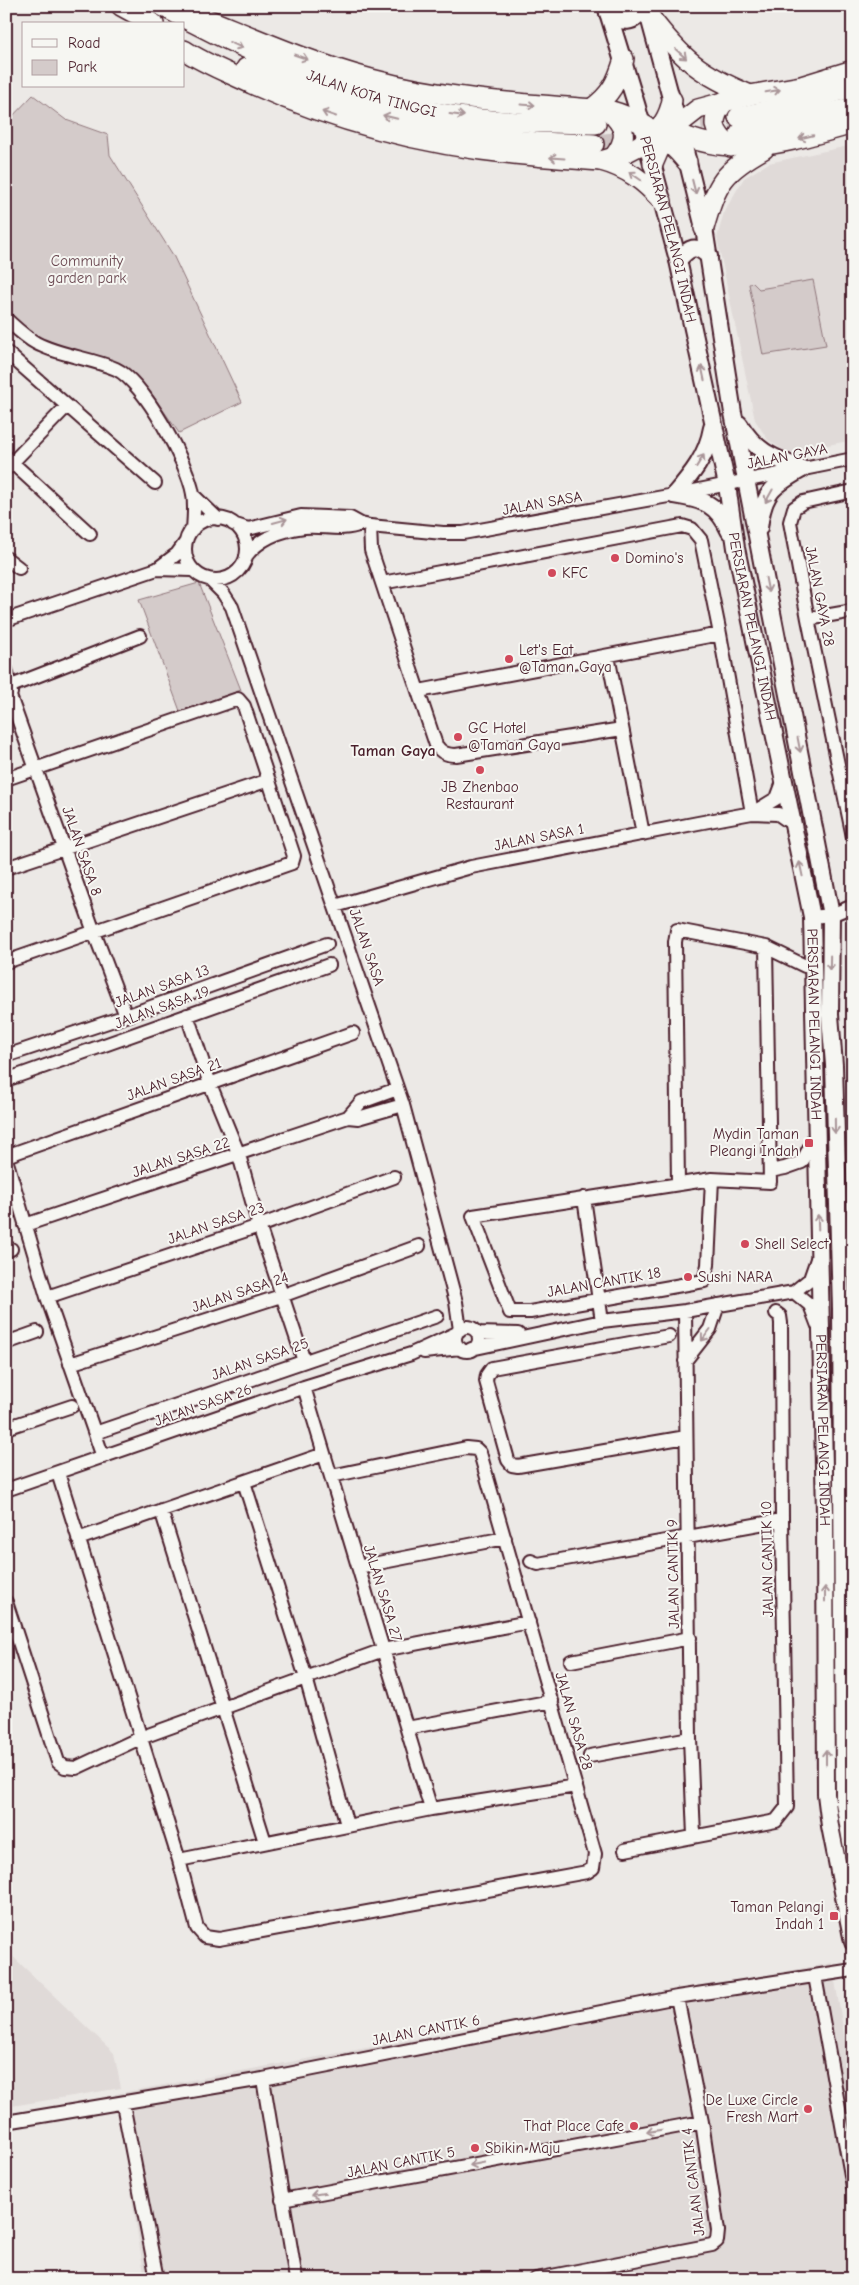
<svg xmlns="http://www.w3.org/2000/svg" width="859" height="2285" font-family="'Comic Neue',sans-serif">
<style>
.built{fill:#e0dad8}
.green{fill:#d4cbca;stroke:#8f757a}
.lines{fill:none;stroke-linecap:round;stroke-linejoin:round}
.highway-tunnel{stroke:#ccc1c1;stroke-width:19;stroke-dasharray:19 9;stroke-linecap:butt}
.minor-casing{stroke:#4a1f2b;stroke-width:16}
.major-casing{stroke:#4a1f2b;stroke-width:20}
.highway-casing{stroke:#4a1f2b;stroke-width:22}
.minor{stroke:#f6f6f2;stroke-width:12}
.major{stroke:#f6f6f2;stroke-width:16}
.highway{stroke:#f6f6f2;stroke-width:19}
.oneway{stroke:#a99598}
.poi-dot{fill:#d1495b;stroke:#f6f6f2;stroke-width:2}
.labels{text-anchor:middle;stroke-width:4;stroke-linejoin:round;paint-order:stroke}
.street-label{font-size:15px;fill:#4a1f2b;stroke:#f6f6f2}
.park-label{font-size:15px;fill:#6c4a53;stroke:#f6f6f2}
.poi-label{font-size:15px;fill:#4a1f2b;stroke:#f6f6f2;text-anchor:start}
.neighbourhood-label{font-size:16px;font-weight:bold;fill:#4a1f2b;stroke:#f6f6f2}
</style>
<rect width="100%" height="100%" fill="#ece9e6"/>
<filter id="ink" filterUnits="userSpaceOnUse"><feTurbulence type="fractalNoise" baseFrequency=".02" numOctaves="2"/><feDisplacementMap in="SourceGraphic" scale="10" xChannelSelector="R" yChannelSelector="G"/><feConvolveMatrix kernelMatrix="1 2 1 2 8 2 1 2 1" color-interpolation-filters="sRGB"/></filter>
<g filter="url(#ink)">
<!-- built -->
<path class="built" d="M 853,145 L 853,440 L 788,453 L 768,440 L 755,420 L 717,238 L 724,212 L 744,178 L 769,163 Z
M 6,1950 L 114,2053 L 121,2088 L 6,2107 Z
M 832,1963 L 853,2088 L 853,2279 L 145,2279 L 115,2094 Z"/>
<!-- green -->
<path class="green" d="M 33,95 L 66,120 L 108,135 L 110,155 L 173,255 L 242,402 L 179,433 L 150,391 L 133,373 L 115,364 L 40,338 L 6,313 L 6,123 Z
M 813,280 L 826,345 L 763,355 L 749,284 L 753,283 L 759,289 Z
M 199,583 L 241,690 L 180,711 L 139,600 Z"/>
<g class="lines">
<!-- highway-tunnel -->
<path class="highway-tunnel" d="M 673,123 L 738,117
M 594,144 L 636,140"/>
<defs>
<path id="minor" d="M 6,319 C 16,328 25,337 36,343 C 61,356 91,358 116,369 C 144,382 188,464 193,494 C 195,505 194,517 193,529
M 6,352 L 155,483
M 6,457 L 90,534
M 6,469 L 67,406
M 853,491 L 803,502 L 794,508 L 790,522 L 808,619 L 853,837
M 193,495 L 218,519
M185 549a31 31 0 1 1 62 0a31 31 0 1 1-62 0Z
M 233,524 L 248,529 L 301,516 L 350,518 L 361,524 L 370,526 L 443,533 L 463,533 L 674,495 L 853,459
M 370,526 L 371,550 L 436,745 C 441,753 447,755 456,755 L 622,729
M 246,556 C 259,539 281,530 304,527 C 324,525 342,532 361,524
M 6,558 L 19,568
M 157,569 L 192,570
M 210,580 L 223,593 L 232,607 L 403,1105 L 456,1302 L 460,1330
M 382,583 L 682,526 L 692,529 L 701,540 L 720,634 L 752,813
M 808,619 L 853,611
M 6,620 L 157,569 L 177,554 L 185,543
M 608,656 L 643,834
M 6,669 L 11,693
M 6,685 L 94,932 L 126,1016
M 6,688 L 140,636
M 419,691 L 720,634
M 6,779 L 238,699 L 244,706 L 294,856 L 292,863 L 6,962
M 754,812 L 777,798 L 783,782
M 6,868 L 269,780
M 335,906 L 471,867 L 698,823 L 752,813 L 778,814 L 791,823
M 812,917 L 831,915 L 853,906
M 187,1015 L 210,1084 L 239,1155 L 259,1226 L 304,1361
M 6,1056 L 126,1016 L 327,944
M 6,1080 L 329,965
M 348,1117 L 361,1102 L 397,1089
M 6,1156 L 353,1033
M 6,1159 L 47,1297 L 103,1457
M 770,1171 L 785,1168 L 802,1162 L 815,1137
M 712,1179 L 708,1265 L 704,1281 L 530,1312 L 510,1312 L 473,1216 L 712,1179 L 770,1182 L 766,947
M 678,1183 L 675,942 L 677,930 L 766,947 L 805,966 L 813,966
M 584,1198 L 602,1321
M 25,1225 L 348,1117 L 358,1118 L 403,1105
M 6,1251 L 11,1249
M 794,1292 L 810,1305 L 818,1326
M 47,1297 L 259,1226 L 394,1177
M 685,1311 L 690,1738 L 694,1836
M455 1339a12 12 0 1 1 24 0a12 12 0 1 1-24 0Z
M 478,1333 L 518,1334
M 669,1336 L 492,1368 L 487,1375 L 486,1381 L 508,1460 L 512,1465 L 518,1466 L 686,1437
M 6,1343 L 37,1332
M 471,1349 L 602,1321 L 685,1311 L 794,1292 L 810,1279 L 817,1259
M 424,1352 L 460,1348
M 685,1361 L 710,1329 L 718,1305
M 70,1364 L 284,1295 L 419,1246
M 304,1387 L 431,1809
M 6,1428 L 72,1406
M 95,1433 L 437,1316
M 58,1473 L 179,1860 L 197,1928 L 205,1937 L 219,1939 L 587,1872 L 593,1868 L 595,1854 L 480,1453 L 476,1449 L 466,1448 L 331,1476
M 244,1482 L 306,1678 L 347,1825
M 6,1490 L 304,1387 L 411,1354 L 457,1333
M 161,1510 L 265,1842
M 78,1539 L 324,1454
M 531,1561 L 538,1564 L 782,1520
M 358,1567 L 505,1538
M 6,1602 L 58,1762 L 65,1767 L 76,1768 L 140,1738 L 383,1650 L 529,1622
M 571,1661 L 690,1638
M 407,1728 L 552,1701
M 590,1756 L 690,1738
M 625,1850 L 776,1821 L 787,1807 L 782,1520 L 781,1323 L 780,1316 L 776,1313
M 179,1860 L 431,1809 L 576,1786
M 815,1976 L 853,2186
M 263,2079 L 296,2279
M 123,2104 L 157,2279
M 6,2122 L 263,2079 L 677,1997 L 853,1970
M 282,2200 L 702,2122
M 536,2279 L 712,2245 L 717,2241 L 718,2231 L 702,2122 L 677,1997"/>
<g id="major">
<path id="s1" d="M 606,6 L 637,107 L 678,260 L 727,485 L 736,548 L 812,917 L 825,1513 L 826,1794 L 830,1826 L 853,1942"/>
<path d="M 646,6 L 675,113"/>
<path d="M 608,13 C 620,23 637,26 641,6"/>
<path d="M 685,151 L 704,228 L 733,413 L 831,915 L 830,1015 L 834,1065 L 841,1309 L 844,1802 L 853,1853"/>
<path d="M 678,260 C 690,247 695,244 709,256"/>
<path d="M 739,424 C 756,452 772,457 802,469"/>
<path d="M 674,495 C 704,500 717,503 730,532"/>
<path d="M 674,495 C 692,474 707,456 712,428"/>
<path d="M 759,528 C 763,493 772,486 802,469"/>
</g>
<g id="highway">
<path d="M 121,6 L 154,24"/>
<path id="s2" d="M 162,6 C 250,55 342,93 441,113 C 492,123 545,123 596,124"/>
<path d="M 175,6 C 240,31 303,61 371,79 C 448,100 528,104 608,110 C 639,118 667,137 687,162"/>
<path d="M 650,17 C 683,60 700,74 750,95"/>
<path d="M 184,50 C 205,64 229,73 252,84 C 334,121 424,145 514,154 C 543,157 572,159 601,161 C 627,168 644,181 662,201"/>
<path d="M 246,68 C 332,104 422,130 514,140 C 541,143 568,143 594,144"/>
<path d="M 725,101 C 709,121 713,132 731,147"/>
<path d="M 591,109 C 611,95 617,82 624,59"/>
<path d="M 608,110 C 626,127 629,137 613,158"/>
<path d="M 738,117 L 804,102 L 853,87"/>
<path d="M 661,125 C 728,163 784,143 853,124"/>
<path d="M 740,133 L 806,119 L 853,107"/>
<path d="M 601,161 C 633,153 666,135 672,100"/>
<path d="M 653,164 L 666,134 L 698,109 L 750,95 L 801,86 L 853,70"/>
<path d="M 704,228 C 717,182 723,172 764,149"/>
</g>
</defs>
<!-- minor casing -->
<use href="#minor" class="minor-casing"/>
<!-- major casing -->
<use href="#major" class="major-casing"/>
<!-- highway casing -->
<use href="#highway" class="highway-casing"/>
<!-- minor -->
<use href="#minor" class="minor"/>
<!-- major -->
<use href="#major" class="major"/>
<!-- highway -->
<use href="#highway" class="highway"/>
</g>
<!-- one-way arrows -->
<defs><path id="oneway-shaft" d="M-6 0H5M1.5-3L5.5 0L1.5 3" fill="none" stroke-width="1.6" stroke-linecap="round" stroke-linejoin="round" transform="scale(1.25)"/></defs>
<g class="oneway">
<use href="#oneway-shaft" transform="translate(236 45) rotate(24)"/>
<use href="#oneway-shaft" transform="translate(681 54) rotate(42)"/>
<use href="#oneway-shaft" transform="translate(301 57) rotate(19)"/>
<use href="#oneway-shaft" transform="translate(773 91) rotate(-10)"/>
<use href="#oneway-shaft" transform="translate(528 105) rotate(4)"/>
<use href="#oneway-shaft" transform="translate(329 114) rotate(-161)"/>
<use href="#oneway-shaft" transform="translate(457 115) rotate(7)"/>
<use href="#oneway-shaft" transform="translate(390 117) rotate(-166)"/>
<use href="#oneway-shaft" transform="translate(806 137) rotate(166)"/>
<use href="#oneway-shaft" transform="translate(557 158) rotate(-176)"/>
<use href="#oneway-shaft" transform="translate(635 176) rotate(-145)"/>
<use href="#oneway-shaft" transform="translate(694 187) rotate(76)"/>
<use href="#oneway-shaft" transform="translate(703 373) rotate(-102)"/>
<use href="#oneway-shaft" transform="translate(700 461) rotate(-58)"/>
<use href="#oneway-shaft" transform="translate(769 496) rotate(119)"/>
<use href="#oneway-shaft" transform="translate(280 521) rotate(-15)"/>
<use href="#oneway-shaft" transform="translate(767 585) rotate(79)"/>
<use href="#oneway-shaft" transform="translate(799 745) rotate(79)"/>
<use href="#oneway-shaft" transform="translate(801 869) rotate(-102)"/>
<use href="#oneway-shaft" transform="translate(830 963) rotate(91)"/>
<use href="#oneway-shaft" transform="translate(835 1126) rotate(89)"/>
<use href="#oneway-shaft" transform="translate(818 1222) rotate(-92)"/>
<use href="#oneway-shaft" transform="translate(706 1335) rotate(127)"/>
<use href="#oneway-shaft" transform="translate(825 1594) rotate(-90)"/>
<use href="#oneway-shaft" transform="translate(826 1757) rotate(-90)"/>
<use href="#oneway-shaft" transform="translate(654 2131) rotate(170)"/>
<use href="#oneway-shaft" transform="translate(477 2164) rotate(169)"/>
<use href="#oneway-shaft" transform="translate(318 2194) rotate(170)"/>
</g>
</g>
<!-- markers -->
<g class="poi-dot">
<circle cx="615" cy="558" r="5"/>
<circle cx="552" cy="573" r="5"/>
<circle cx="509" cy="659" r="5"/>
<circle cx="458" cy="737" r="5"/>
<circle cx="480" cy="770" r="5"/>
<rect x="804" y="1138" width="10" height="10" rx="2.5"/>
<circle cx="745" cy="1244" r="5"/>
<circle cx="688" cy="1277" r="5"/>
<rect x="829" y="1911" width="10" height="10" rx="2.5"/>
<circle cx="808" cy="2109" r="5"/>
<circle cx="634" cy="2126" r="5"/>
<circle cx="475" cy="2148" r="5"/>
</g>
<g class="labels">
<!-- street labels -->
<g class="street-label">
<text dy="5" stroke="none"><textPath href="#s2" startOffset="228">JALAN KOTA TINGGI</textPath></text>
<text dy="5" stroke="none"><textPath href="#s1" startOffset="232">PERSIARAN PELANGI INDAH</textPath></text>
<text transform="translate(787 456) rotate(-11)" y="5">JALAN GAYA</text>
<text transform="translate(542 503) rotate(-10)" y="5">JALAN SASA</text>
<text transform="translate(820 596) rotate(79)" y="5">JALAN GAYA 28</text>
<text dy="5" stroke="none"><textPath href="#s1" startOffset="638">PERSIARAN PELANGI INDAH</textPath></text>
<text transform="translate(539 837) rotate(-11)" y="5">JALAN SASA 1</text>
<text transform="translate(82 851) rotate(71)" y="5">JALAN SASA 8</text>
<text transform="translate(367 947) rotate(71)" y="5">JALAN SASA</text>
<text transform="translate(162 986) rotate(-20)" y="5">JALAN SASA 13</text>
<text transform="translate(162 1007) rotate(-20)" y="5">JALAN SASA 19</text>
<text dy="5" stroke="none"><textPath href="#s1" startOffset="1042">PERSIARAN PELANGI INDAH</textPath></text>
<text transform="translate(174 1079) rotate(-20)" y="5">JALAN SASA 21</text>
<text transform="translate(181 1157) rotate(-18)" y="5">JALAN SASA 22</text>
<text transform="translate(216 1223) rotate(-19)" y="5">JALAN SASA 23</text>
<text transform="translate(604 1282) rotate(-10)" y="5">JALAN CANTIK 18</text>
<text transform="translate(240 1292) rotate(-18)" y="5">JALAN SASA 24</text>
<text transform="translate(260 1359) rotate(-19)" y="5">JALAN SASA 25</text>
<text transform="translate(203 1405) rotate(-19)" y="5">JALAN SASA 26</text>
<text dy="5" stroke="none"><textPath href="#s1" startOffset="1448">PERSIARAN PELANGI INDAH</textPath></text>
<text transform="translate(767 1559) rotate(-91)" y="5">JALAN CANTIK 10</text>
<text transform="translate(673 1574) rotate(-91)" y="5">JALAN CANTIK 9</text>
<text transform="translate(383 1593) rotate(73)" y="5">JALAN SASA 27</text>
<text transform="translate(574 1721) rotate(74)" y="5">JALAN SASA 28</text>
<text transform="translate(426 2030) rotate(-11)" y="5">JALAN CANTIK 6</text>
<text transform="translate(401 2162) rotate(-11)" y="5">JALAN CANTIK 5</text>
<text transform="translate(693 2182) rotate(-97)" y="5">JALAN CANTIK 4</text>
</g>
<!-- park labels -->
<g class="park-label">
<text x="87" y="266">Community<tspan x="87" dy="17">garden park</tspan></text>
</g>
<!-- poi labels -->
<g class="poi-label">
<text x="625" y="563">Domino's</text>
<text x="562" y="578">KFC</text>
<text x="519" y="655">Let's Eat<tspan x="519" dy="17">@Taman Gaya</tspan></text>
<text x="468" y="733">GC Hotel<tspan x="468" dy="17">@Taman Gaya</tspan></text>
<text x="480" y="792" text-anchor="middle">JB Zhenbao<tspan x="480" dy="17">Restaurant</tspan></text>
<text x="799" y="1139" text-anchor="end">Mydin Taman<tspan x="799" dy="17">Pleangi Indah</tspan></text>
<text x="755" y="1249">Shell Select</text>
<text x="698" y="1282">Sushi NARA</text>
<text x="824" y="1912" text-anchor="end">Taman Pelangi<tspan x="824" dy="17">Indah 1</tspan></text>
<text x="798" y="2105" text-anchor="end">De Luxe Circle<tspan x="798" dy="17">Fresh Mart</tspan></text>
<text x="624" y="2131" text-anchor="end">That Place Cafe</text>
<text x="485" y="2153">Sbikin Maju</text>
</g>
<!-- neighbourhood labels -->
<g class="neighbourhood-label">
<text x="393" y="756">Taman Gaya</text>
</g>
</g>
<!-- margin -->
<rect width="859" height="2285" fill="none" stroke="#f6f6f2" stroke-width="25"/>
<rect x="12" y="12" width="834" height="2260" fill="none" stroke="#4a1f2b" stroke-width="2" filter="url(#ink)"/>
<!-- legend -->
<rect x="22" y="22" width="162" height="65" fill="#f6f6f2" stroke="#b1a0a2"/>
<rect x="32" y="39" width="25" height="8" fill="#f6f6f2" stroke="#b1a0a2"/>
<text x="68" y="48" font-size="15" fill="#4a1f2b">Road</text>
<rect x="32" y="60" width="25" height="15" fill="#d4cbca" stroke="#b1a0a2"/>
<text x="68" y="72" font-size="15" fill="#4a1f2b">Park</text>
</svg>
